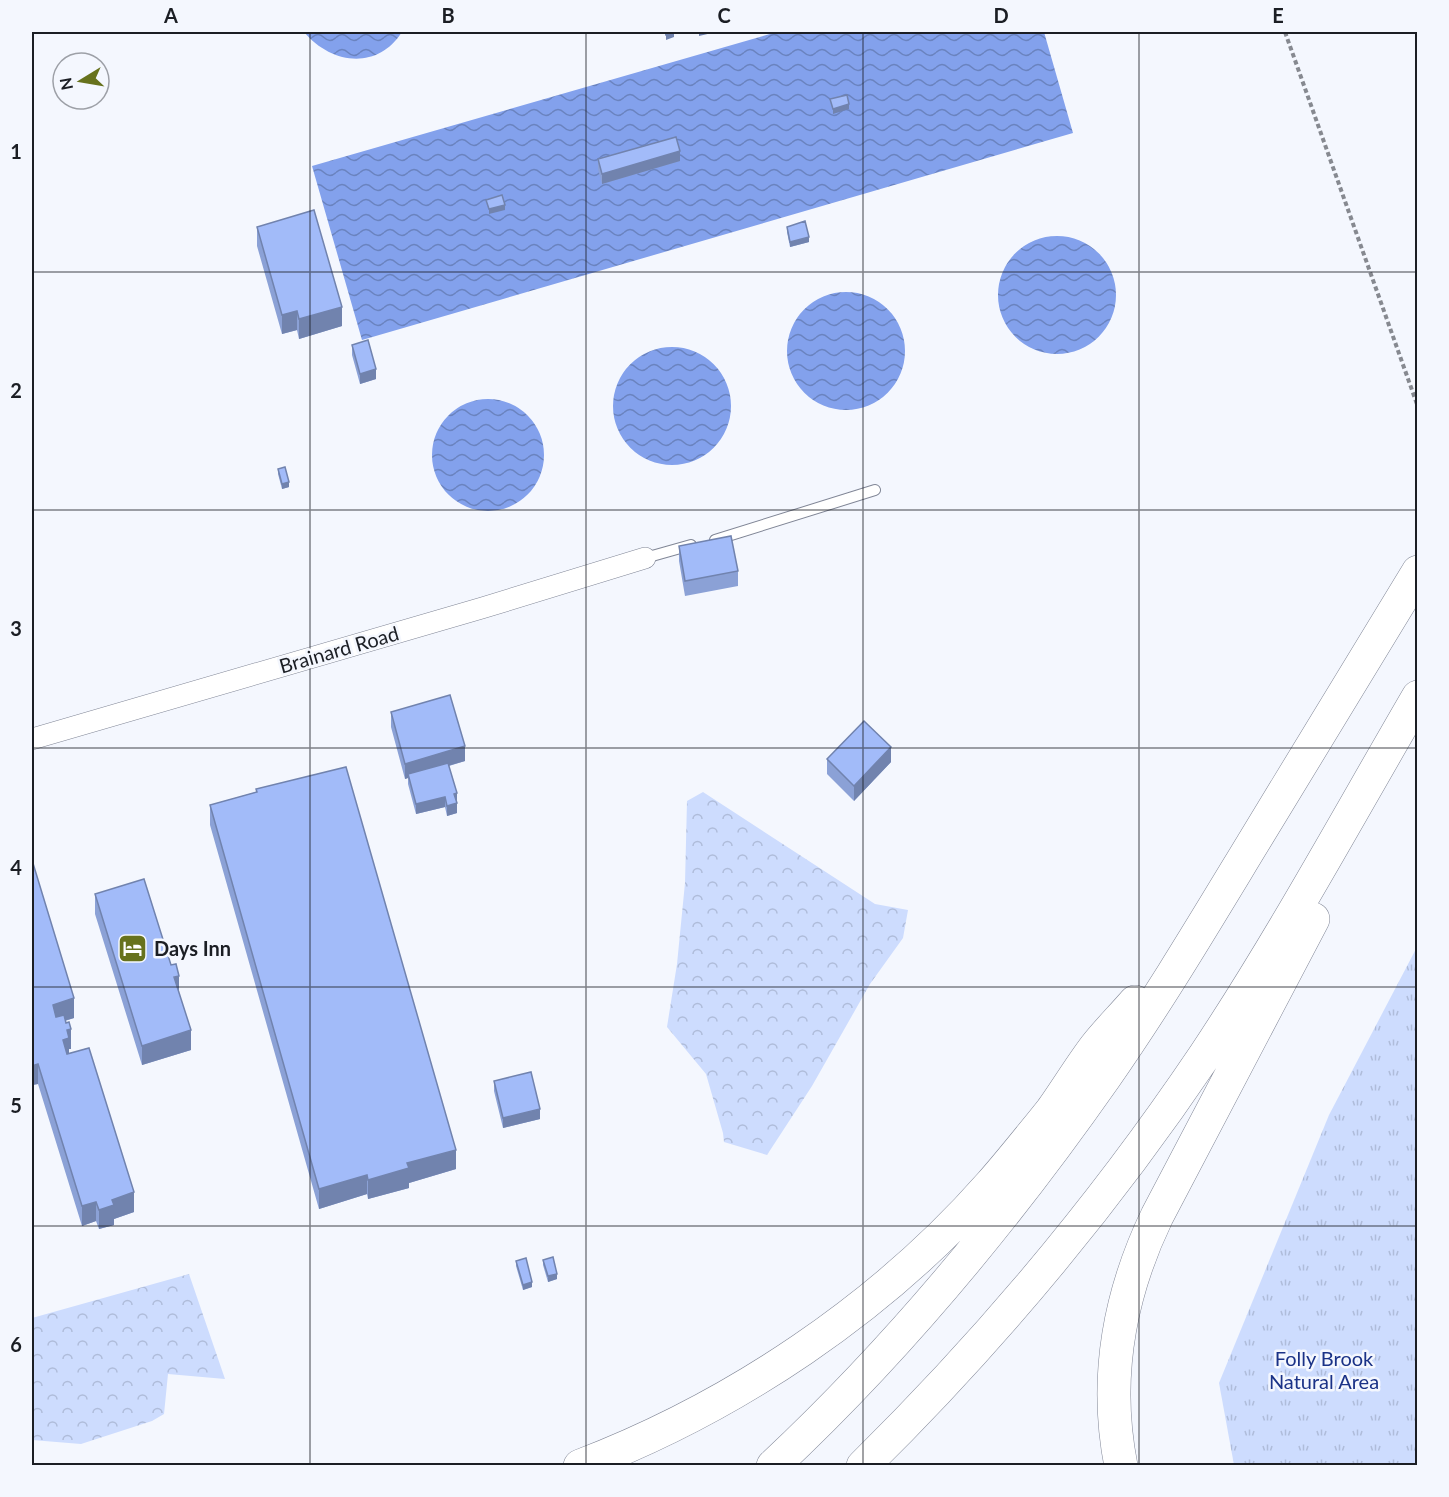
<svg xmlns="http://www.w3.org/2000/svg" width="1449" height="1497" font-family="Lato,sans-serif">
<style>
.forest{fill:url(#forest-crowns)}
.park{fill:url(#park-tufts)}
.water{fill:url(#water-waves)}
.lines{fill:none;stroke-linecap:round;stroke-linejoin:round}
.service-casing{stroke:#808696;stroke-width:12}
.minor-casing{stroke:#808696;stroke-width:22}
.motorway-casing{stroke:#808696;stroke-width:34}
.path{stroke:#868990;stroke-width:4;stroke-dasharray:4.5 3;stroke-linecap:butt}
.service{stroke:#fff;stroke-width:10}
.minor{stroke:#fff;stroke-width:21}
.motorway{stroke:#fff;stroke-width:33}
.wall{fill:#8ba1d6}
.shaded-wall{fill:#7183ae}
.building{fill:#a2bbf9;stroke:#7183ae;stroke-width:1.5}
.grid{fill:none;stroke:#1b1e24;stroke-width:1.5;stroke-opacity:0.55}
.labels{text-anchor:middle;stroke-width:5;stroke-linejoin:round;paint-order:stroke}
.street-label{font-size:20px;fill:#1b1e24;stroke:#f4f7fe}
.poi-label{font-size:20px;font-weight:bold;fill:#1b1e24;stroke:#f4f7fe;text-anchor:start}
.park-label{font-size:20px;fill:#1a3287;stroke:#f4f7fe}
.neatline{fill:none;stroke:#1b1e24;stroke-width:2}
.grid-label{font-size:20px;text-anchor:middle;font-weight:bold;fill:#1b1e24}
</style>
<defs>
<pattern id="forest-crowns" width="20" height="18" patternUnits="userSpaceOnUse" patternTransform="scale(1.5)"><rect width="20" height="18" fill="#cddcfe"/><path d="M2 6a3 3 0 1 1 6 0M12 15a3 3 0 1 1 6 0" fill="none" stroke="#afbcda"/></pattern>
<pattern id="park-tufts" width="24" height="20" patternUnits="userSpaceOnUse" patternTransform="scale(1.5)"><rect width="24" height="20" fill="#cddcfe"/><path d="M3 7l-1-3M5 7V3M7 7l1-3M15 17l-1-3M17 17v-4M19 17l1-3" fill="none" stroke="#afbcda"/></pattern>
<pattern id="water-waves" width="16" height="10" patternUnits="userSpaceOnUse" patternTransform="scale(1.5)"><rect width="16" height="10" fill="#83a1ec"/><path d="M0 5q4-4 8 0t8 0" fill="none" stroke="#6a83bf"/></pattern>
</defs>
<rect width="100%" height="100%" fill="#f4f7fe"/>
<!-- forest -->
<path class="forest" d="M 703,792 L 875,904 L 908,910 L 903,938 L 870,984 L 812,1086 L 767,1155 L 724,1142 L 723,1133 L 706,1074 L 667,1027 L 677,964 L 685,883 L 687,801 Z
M 189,1274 L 225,1379 L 168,1374 L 164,1414 L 152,1421 L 81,1444 L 32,1440 L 32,1318 Z"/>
<!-- park -->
<path class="park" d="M 1417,947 L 1417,1465 L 1234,1465 L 1219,1383 L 1329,1115 Z"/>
<!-- water -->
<path class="water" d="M 304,32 L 402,32 C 377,71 331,64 304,32 Z
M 777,32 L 1044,32 L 1073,133 L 362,340 L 312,166 Z
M998 295a59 59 0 1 1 118 0a59 59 0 1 1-118 0Z
M787 351a59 59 0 1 1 118 0a59 59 0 1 1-118 0Z
M613 406a59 59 0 1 1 118 0a59 59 0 1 1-118 0Z
M432 455a56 56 0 1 1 112 0a56 56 0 1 1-112 0Z"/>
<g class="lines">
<defs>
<path id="service" d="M 715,540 L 875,490
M 645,558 L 691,545"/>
<path id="minor" d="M 32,739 L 482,608 L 645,558"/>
<path id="motorway" d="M 580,1466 C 734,1407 882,1308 991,1184 C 1012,1160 1032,1135 1052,1110 C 1067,1089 1080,1067 1096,1046 C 1108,1031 1122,1017 1135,1002
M 773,1466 C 898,1349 1007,1217 1105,1077 C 1158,1001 1205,922 1253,843 C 1308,752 1363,662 1418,572
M 863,1466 C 990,1341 1106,1202 1205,1055 C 1282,939 1348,817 1418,697
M 1121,1466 C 1104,1380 1119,1295 1157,1216 L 1313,919"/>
</defs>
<!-- service casing -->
<use href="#service" class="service-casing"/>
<!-- minor casing -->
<use href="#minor" class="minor-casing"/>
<!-- motorway casing -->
<use href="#motorway" class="motorway-casing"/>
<!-- path -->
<path class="path" d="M 1285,32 L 1418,407"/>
<!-- service -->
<use href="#service" class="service"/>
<!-- minor -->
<use href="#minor" class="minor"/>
<!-- motorway -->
<use href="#motorway" class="motorway"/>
</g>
<!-- wall -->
<path class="wall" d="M 598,159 L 680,161 L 602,184 L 598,169 Z
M 257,227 L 342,326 L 299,339 L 297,330 L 282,334 L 257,246 Z
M 787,227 L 809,242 L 790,247 L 787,232 Z
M 352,345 L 376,379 L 360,384 L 352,355 Z
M 278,469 L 289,487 L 282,489 L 278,474 Z
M 679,546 L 738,571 L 738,586 L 685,596 L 679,561 Z
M 391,712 L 465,761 L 449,766 L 457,793 L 457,813 L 447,816 L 445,807 L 416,814 L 408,784 L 408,778 L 405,779 L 391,727 Z
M 827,759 L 891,762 L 854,801 L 827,774 Z
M 256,789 L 456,1169 L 409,1183 L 409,1188 L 368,1199 L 367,1194 L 319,1209 L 210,825 L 210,805 L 256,792 Z
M 32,860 L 74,1018 L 65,1021 L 71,1049 L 69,1049 L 69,1054 L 134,1212 L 114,1219 L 114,1225 L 99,1229 L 96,1221 L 82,1226 L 38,1084 L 32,1085 Z
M 95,894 L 179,993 L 191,1050 L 142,1065 L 95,914 Z
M 494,1081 L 540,1119 L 503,1128 L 494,1091 Z
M 543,1260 L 557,1279 L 548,1282 L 543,1265 Z
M 516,1261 L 532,1287 L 523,1290 L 516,1266 Z"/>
<!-- shaded-wall -->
<path class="shaded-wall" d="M 674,32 L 674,37 L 666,40 L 666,35 Z
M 699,32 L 716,32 L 699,36 Z
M 849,104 L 849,109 L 833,114 L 833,109 Z
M 680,151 L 680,161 L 602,184 L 602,174 Z
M 505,205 L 505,210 L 489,214 L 489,209 Z
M 809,237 L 809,242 L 790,247 L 790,242 Z
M 342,307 L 342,326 L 299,339 L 299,319 Z
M 297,311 L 297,330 L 282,334 L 282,315 Z
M 376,369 L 376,379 L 360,384 L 360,374 Z
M 289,482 L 289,487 L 282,489 L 282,484 Z
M 465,746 L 465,761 L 409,777 L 408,774 L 408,778 L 405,779 L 405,764 Z
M 891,747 L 891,762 L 854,801 L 854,786 Z
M 457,793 L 457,813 L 447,816 L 447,806 L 454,794 Z
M 445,797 L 445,807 L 416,814 L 416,804 Z
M 179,976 L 179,995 L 174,977 Z
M 74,998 L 74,1018 L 53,1024 L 53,1005 Z
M 71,1029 L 71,1049 L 69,1049 L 69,1058 L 63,1060 L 63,1040 L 67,1030 Z
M 191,1030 L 191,1050 L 142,1065 L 142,1046 Z
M 38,1064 L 38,1084 L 32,1085 L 32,1066 Z
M 540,1109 L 540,1119 L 503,1128 L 503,1118 Z
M 456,1150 L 456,1169 L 409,1183 L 409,1188 L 368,1199 L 368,1180 L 407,1163 Z
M 367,1175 L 367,1194 L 319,1209 L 319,1189 Z
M 134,1192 L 134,1212 L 114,1219 L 114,1225 L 99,1229 L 99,1210 L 112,1200 Z
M 96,1202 L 96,1221 L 82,1226 L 82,1206 Z
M 557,1274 L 557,1279 L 548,1282 L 548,1276 Z
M 532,1282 L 532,1287 L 523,1290 L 523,1285 Z"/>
<!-- building -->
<path class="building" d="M 665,32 L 674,32 L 666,35 Z
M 847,95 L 849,104 L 833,109 L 830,99 Z
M 676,137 L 680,151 L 602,174 L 598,159 Z
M 502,195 L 505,205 L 489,209 L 486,200 Z
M 314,210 L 342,307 L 299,319 L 297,311 L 282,315 L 257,227 Z
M 805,221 L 809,237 L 790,242 L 787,227 Z
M 368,340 L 376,369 L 360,374 L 352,345 Z
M 285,467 L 289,482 L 282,484 L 278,469 Z
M 731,536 L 738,571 L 685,581 L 679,546 Z
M 450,695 L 465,746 L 405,764 L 391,712 Z
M 864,721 L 891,747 L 854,786 L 827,759 Z
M 448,763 L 457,793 L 454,794 L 457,803 L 447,806 L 445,797 L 416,804 L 408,774 Z
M 346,767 L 456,1150 L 407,1163 L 409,1168 L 368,1180 L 367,1175 L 319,1189 L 210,805 L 257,792 L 256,789 Z
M 32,860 L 74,998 L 53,1005 L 56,1017 L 64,1015 L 66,1023 L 69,1022 L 71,1029 L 67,1030 L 69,1038 L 63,1040 L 67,1054 L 89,1048 L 134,1192 L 112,1200 L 114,1205 L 99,1210 L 96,1202 L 82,1206 L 38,1064 L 32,1066 Z
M 144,879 L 171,965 L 176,964 L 179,976 L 174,977 L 191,1030 L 142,1046 L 95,894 Z
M 531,1072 L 540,1109 L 503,1118 L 494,1081 Z
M 553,1257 L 557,1274 L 548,1276 L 543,1260 Z
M 526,1258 L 532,1282 L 523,1285 L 516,1261 Z"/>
<!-- grid -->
<path class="grid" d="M 310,32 L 310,1466M 586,32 L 586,1466M 863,32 L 863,1466M 1139,32 L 1139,1466M 32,272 L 1418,272M 32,510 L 1418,510M 32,748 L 1418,748M 32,987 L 1418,987M 32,1226 L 1418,1226"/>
<!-- icons -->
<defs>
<symbol id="hotel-square" viewBox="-11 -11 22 22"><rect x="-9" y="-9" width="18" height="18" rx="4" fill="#67721d" stroke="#f4f7fe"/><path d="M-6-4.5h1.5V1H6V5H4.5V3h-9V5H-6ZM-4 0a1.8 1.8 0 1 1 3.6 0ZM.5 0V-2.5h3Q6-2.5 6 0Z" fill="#fff"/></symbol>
</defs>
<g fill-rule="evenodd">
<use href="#hotel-square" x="116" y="932" width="33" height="33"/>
</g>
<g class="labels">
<!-- street labels -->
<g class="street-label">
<text transform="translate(339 650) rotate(-16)" y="7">Brainard Road</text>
</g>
<!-- poi labels -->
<g class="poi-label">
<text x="154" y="956">Days Inn</text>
</g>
<!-- park labels -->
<g class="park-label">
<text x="1324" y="1366">Folly Brook<tspan x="1324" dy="23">Natural Area</tspan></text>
</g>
</g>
<!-- border -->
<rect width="1449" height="1497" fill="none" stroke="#f4f7fe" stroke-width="66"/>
<!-- north arrow -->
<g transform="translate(81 81) rotate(259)"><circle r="28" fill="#f4f7fe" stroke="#9da0a7" stroke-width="1.5"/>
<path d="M0-4.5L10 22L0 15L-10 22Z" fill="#67721d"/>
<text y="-9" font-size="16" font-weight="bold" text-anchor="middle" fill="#1b1e24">N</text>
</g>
<rect x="33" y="33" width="1383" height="1431" class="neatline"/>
<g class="grid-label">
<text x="171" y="23">A</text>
<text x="448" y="23">B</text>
<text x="724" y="23">C</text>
<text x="1001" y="23">D</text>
<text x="1278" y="23">E</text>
<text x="16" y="159">1</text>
<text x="16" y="398">2</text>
<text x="16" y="636">3</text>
<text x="16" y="875">4</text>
<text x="16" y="1113">5</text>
<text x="16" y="1352">6</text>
</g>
</svg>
